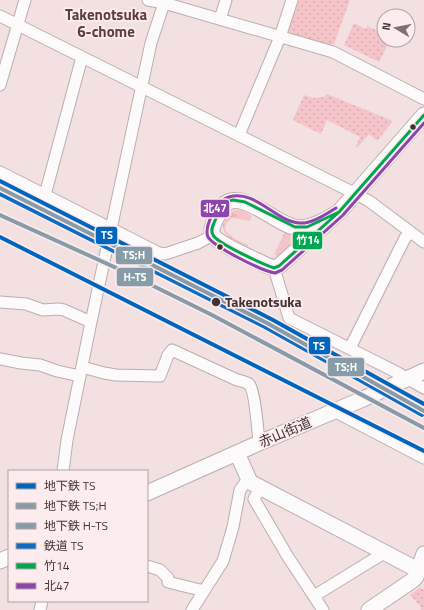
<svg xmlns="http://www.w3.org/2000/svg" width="424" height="610" font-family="'Titillium Web','Noto Sans JP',sans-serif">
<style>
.grass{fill:url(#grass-tufts)}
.park{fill:url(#park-dots)}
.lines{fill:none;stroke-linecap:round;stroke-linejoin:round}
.street-casing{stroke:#bbadae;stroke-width:13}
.secondary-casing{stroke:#bbadae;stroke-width:17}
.street{stroke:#fdfafb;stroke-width:11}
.secondary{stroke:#fdfafb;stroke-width:15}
.bus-1-casing{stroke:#fceced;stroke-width:6}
.bus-2-casing{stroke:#fceced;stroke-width:6}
.bus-1{stroke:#00a651;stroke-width:3}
.bus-2{stroke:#8e44ad;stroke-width:3}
.rail-1-casing{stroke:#fceced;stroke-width:7}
.rail-1{stroke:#0f6cc3;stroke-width:4}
.metro-1-casing{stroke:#fceced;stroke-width:7}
.metro-2-casing{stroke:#fceced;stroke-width:7}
.metro-3-casing{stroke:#fceced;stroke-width:7}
.metro-1{stroke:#0065bd;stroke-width:4}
.metro-2{stroke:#879ca8;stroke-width:4}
.metro-3{stroke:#879ca8;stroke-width:4}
.bus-dot{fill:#423233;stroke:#fceced;stroke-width:1.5}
.labels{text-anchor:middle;stroke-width:3.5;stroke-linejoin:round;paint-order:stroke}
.stop-label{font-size:14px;font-weight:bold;fill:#423233;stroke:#fceced;text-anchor:start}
.street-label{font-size:14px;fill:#423233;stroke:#fceced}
.neighbourhood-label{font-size:15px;font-weight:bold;fill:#5d3d40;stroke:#fceced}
.line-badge{stroke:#fceced;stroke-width:1.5}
.badge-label{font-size:11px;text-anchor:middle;font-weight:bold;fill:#fff}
</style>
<defs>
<pattern id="grass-tufts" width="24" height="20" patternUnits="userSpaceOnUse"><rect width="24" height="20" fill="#f5c4c9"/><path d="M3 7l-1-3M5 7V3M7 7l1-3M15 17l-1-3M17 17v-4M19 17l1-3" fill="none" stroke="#d3a9ad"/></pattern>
<pattern id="park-dots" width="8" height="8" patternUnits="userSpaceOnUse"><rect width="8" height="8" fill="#f5c4c9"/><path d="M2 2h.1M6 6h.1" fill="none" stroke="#d3a9ad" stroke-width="1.8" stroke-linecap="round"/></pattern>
</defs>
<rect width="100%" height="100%" fill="#f3e1e2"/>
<!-- grass -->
<path class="grass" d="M 234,210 L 242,210 L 252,216 L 250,221 L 233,218 C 213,230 237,240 248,245 L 248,246 C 242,244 236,241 230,238 C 218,230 223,216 234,210 Z
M 285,232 L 291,236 L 290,247 L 277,256 L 274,254 Z"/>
<!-- park -->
<path class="park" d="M 299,0 L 350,0 L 334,44 L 328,45 L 288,32 Z
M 354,23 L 366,29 L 367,26 L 384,34 L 384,40 L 390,40 L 379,62 L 344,45 Z
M 327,94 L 393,121 L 377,141 L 369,134 L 357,148 L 356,146 L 360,137 L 327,120 L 321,134 L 293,120 L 304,95 L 313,98 L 324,97 Z
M 419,588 L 424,589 L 424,610 L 420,610 L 422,608 L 410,595 Z"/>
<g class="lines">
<defs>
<path id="street" d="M 148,0 L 164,3 L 333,52 L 424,99
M 0,16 L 356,194 L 369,201 L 424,242
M 220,19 L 226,0
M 0,85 L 25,0
M 239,135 L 280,37 L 292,0
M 0,172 L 159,253 L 165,254 L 198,243 L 213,235
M 45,195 L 82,57
M 274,268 L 289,318 L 398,373 L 424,388
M 0,302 L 26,304 L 43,310 L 58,309 L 64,310 L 91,322
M 350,348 L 405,238 L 410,232
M 0,359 L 21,363 L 40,365 L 57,371 L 80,376
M 82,367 L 104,373 L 116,375 L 160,376 L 168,355 L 172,350 L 237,380 C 241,381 246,382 249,384 C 255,390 258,432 259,443
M 334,411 L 424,458
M 63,471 L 67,440 L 91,322 L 151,43 L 165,0
M 260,488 L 254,499 L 288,557 L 323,610
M 147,566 L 160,570 L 168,578 L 168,582 L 204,591
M 314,596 L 384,553
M 40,610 L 42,601
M 192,610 L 223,561 L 233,527 L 240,490 L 248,479"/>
<path id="secondary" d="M 339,212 C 327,219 313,228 299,228 C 276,227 235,179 219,212 C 217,217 213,223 212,229 C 212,231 212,233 213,235 C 217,243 256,260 266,265 L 274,268 L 279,266 L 339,212 L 424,115
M 237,453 L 250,482 L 418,570
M 147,493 L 259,443 L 363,399 L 424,371
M 0,561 L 9,557
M 369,610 L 413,580 L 416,577 L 424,554"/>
</defs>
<!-- street casing -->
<use href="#street" class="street-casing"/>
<!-- secondary casing -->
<use href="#secondary" class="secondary-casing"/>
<!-- street -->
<use href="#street" class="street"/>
<!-- secondary -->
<use href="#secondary" class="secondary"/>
<defs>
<path id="bus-1" d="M 233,200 L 245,202 L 295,227 L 307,227 L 339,212 L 279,266 L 274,268 C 263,264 218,244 213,235 C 209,229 216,220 218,214 C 223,206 223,202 233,200 Z
M 339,212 L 424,115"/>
<path id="bus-2" d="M 336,208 C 326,214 312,224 299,223 C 275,221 255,189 229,197 C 218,200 211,214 208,225 C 207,229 206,233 208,237 C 214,247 262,271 275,273 L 282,270 L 342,216
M 343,215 L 424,123"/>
</defs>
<!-- bus-1 casing -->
<use href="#bus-1" class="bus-1-casing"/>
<!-- bus-2 casing -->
<use href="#bus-2" class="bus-2-casing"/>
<!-- bus-1 -->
<use href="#bus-1" class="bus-1"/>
<!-- bus-2 -->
<use href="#bus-2" class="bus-2"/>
<defs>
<path id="rail-1" d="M 0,194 L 265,327 L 422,415"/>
</defs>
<!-- rail-1 casing -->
<use href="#rail-1" class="rail-1-casing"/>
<!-- rail-1 -->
<use href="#rail-1" class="rail-1"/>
<defs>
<path id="metro-1" d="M 0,181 L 273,320 L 424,404
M 0,237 L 424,451"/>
<path id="metro-2" d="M 0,188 L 267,323 L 424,411"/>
<path id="metro-3" d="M 0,215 L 123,271 L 212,315 L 424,428"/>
</defs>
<!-- metro-1 casing -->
<use href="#metro-1" class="metro-1-casing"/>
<!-- metro-2 casing -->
<use href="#metro-2" class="metro-2-casing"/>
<!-- metro-3 casing -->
<use href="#metro-3" class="metro-3-casing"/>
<!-- metro-1 -->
<use href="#metro-1" class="metro-1"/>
<!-- metro-2 -->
<use href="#metro-2" class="metro-2"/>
<!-- metro-3 -->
<use href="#metro-3" class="metro-3"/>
</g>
<!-- markers -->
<g class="bus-dot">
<circle cx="413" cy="127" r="3.5"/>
<circle cx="220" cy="247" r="3.5"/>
<circle cx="216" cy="302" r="5"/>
</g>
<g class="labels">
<!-- stop labels -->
<g class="stop-label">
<text x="225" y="307">Takenotsuka</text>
</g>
<!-- street labels -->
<g class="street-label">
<text transform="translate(285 432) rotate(-23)" y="5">赤山街道</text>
</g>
<!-- neighbourhood labels -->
<g class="neighbourhood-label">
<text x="106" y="20">Takenotsuka<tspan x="106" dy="17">6-chome</tspan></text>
</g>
</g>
<g class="line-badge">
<rect x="200" y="199" width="30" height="19" rx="4" fill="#8e44ad"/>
<rect x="95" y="226" width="23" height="19" rx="4" fill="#0065bd"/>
<rect x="292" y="231" width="31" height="19" rx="4" fill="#00a651"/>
<rect x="115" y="246" width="38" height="19" rx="4" fill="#879ca8"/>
<rect x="116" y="267" width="38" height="20" rx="4" fill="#879ca8"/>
<rect x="308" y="336" width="23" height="19" rx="4" fill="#0065bd"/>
<rect x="327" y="357" width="38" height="20" rx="4" fill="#879ca8"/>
</g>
<g class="badge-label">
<text x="215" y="212">北47</text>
<text x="107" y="239">TS</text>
<text x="308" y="244">竹14</text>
<text x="134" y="259">TS;H</text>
<text x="135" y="281">H-TS</text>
<text x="319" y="350">TS</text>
<text x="346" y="371">TS;H</text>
</g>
<!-- legend -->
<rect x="8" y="470" width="140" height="132" fill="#fceced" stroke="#b2a2a3"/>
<rect x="16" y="483" width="20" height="6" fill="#0065bd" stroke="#b2a2a3"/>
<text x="44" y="490" font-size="12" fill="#423233">地下鉄 TS</text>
<rect x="16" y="503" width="20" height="6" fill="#879ca8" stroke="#b2a2a3"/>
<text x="44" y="510" font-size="12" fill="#423233">地下鉄 TS;H</text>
<rect x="16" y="523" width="20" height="6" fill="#879ca8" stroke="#b2a2a3"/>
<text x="44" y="530" font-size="12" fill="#423233">地下鉄 H-TS</text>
<rect x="16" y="543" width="20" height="6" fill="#0f6cc3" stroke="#b2a2a3"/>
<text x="44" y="550" font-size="12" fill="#423233">鉄道 TS</text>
<rect x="16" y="563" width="20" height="6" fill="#00a651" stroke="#b2a2a3"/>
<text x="44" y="570" font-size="12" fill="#423233">竹14</text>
<rect x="16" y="583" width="20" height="6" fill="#8e44ad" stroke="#b2a2a3"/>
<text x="44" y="590" font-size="12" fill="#423233">北47</text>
<!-- north arrow -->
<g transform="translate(396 28) rotate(280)"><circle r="19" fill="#fceced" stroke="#b2a2a3"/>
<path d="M0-3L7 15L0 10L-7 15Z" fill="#806f70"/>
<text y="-6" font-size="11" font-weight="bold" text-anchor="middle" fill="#423233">N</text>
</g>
</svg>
